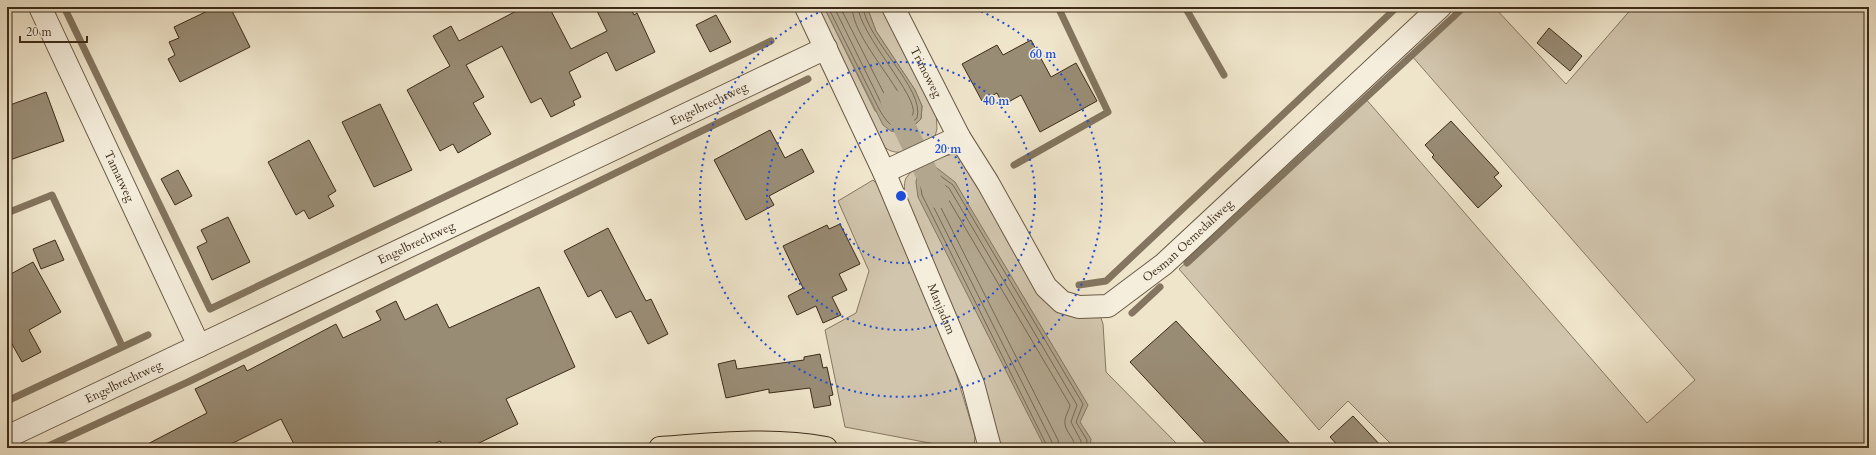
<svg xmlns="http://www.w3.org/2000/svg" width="1876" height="455" font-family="Cardo,serif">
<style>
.green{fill:#d1c5ad;stroke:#867862}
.water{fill:#b2a68e;stroke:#83755f}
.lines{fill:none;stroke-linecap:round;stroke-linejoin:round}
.shore{stroke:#776853;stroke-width:1}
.stream{stroke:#83755f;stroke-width:7}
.canal{stroke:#b2a68e;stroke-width:23}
.building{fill:#998c75;stroke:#3c2b18}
.street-casing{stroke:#695a45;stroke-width:24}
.primary-casing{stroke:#3c2b18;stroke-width:24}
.street{stroke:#f5eedd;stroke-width:22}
.primary{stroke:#efe5cb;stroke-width:22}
.ring{fill:none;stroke:#1d4ed8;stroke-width:2;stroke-dasharray:2 4}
.labels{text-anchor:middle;stroke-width:3;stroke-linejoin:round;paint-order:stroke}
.street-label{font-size:12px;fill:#3c2b18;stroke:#f5eedd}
.centre{fill:#1d4ed8;stroke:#f5eedd;stroke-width:2}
.ring-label{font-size:12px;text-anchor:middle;font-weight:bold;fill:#1d4ed8;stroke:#f5eedd;stroke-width:3;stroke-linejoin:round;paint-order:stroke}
</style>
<rect width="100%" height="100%" fill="#efe5cb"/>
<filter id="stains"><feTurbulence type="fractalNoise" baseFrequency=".005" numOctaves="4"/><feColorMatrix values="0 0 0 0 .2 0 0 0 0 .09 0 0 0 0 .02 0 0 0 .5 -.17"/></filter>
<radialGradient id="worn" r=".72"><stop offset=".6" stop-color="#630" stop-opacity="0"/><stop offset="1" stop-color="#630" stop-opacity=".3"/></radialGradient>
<!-- green -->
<path class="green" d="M 815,7 L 824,7 L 875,111 L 915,125 L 921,119 L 922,106 L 915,90 L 876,31 L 867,7 L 887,7 L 936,109 L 937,129 L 934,140 C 921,146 901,158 887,149 C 884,147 881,142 879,139 Z
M 1464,7 L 1494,7 L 1566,84 L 1633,7 L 1869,7 L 1869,448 L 1395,448 L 1348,401 L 1319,430 L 1179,269 L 1365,98 L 1647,423 L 1695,380 L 1411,55 Z
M 955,154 L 966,158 L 1029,271 L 1101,318 L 1103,324 L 1106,372 L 1181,448 L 998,448 L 906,200 C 905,193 903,185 906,178 C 915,164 940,156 955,154 Z
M 873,180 L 885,192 L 952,360 L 975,436 L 974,448 L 956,448 L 845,427 L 825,330 L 856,313 L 869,271 L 838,201 Z"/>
<!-- water -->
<path class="water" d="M 824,7 L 867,7 L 876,31 L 915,90 L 922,106 L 921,119 C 915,125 901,135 891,131 C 889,130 886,127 883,125 Z
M 933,165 L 955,182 L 1088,405 L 1080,422 L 1091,439 L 1090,448 L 1045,448 L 918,197 L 916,182 L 918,172 Z"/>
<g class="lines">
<!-- shore -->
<path class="shore" d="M 828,7 L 879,109 C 890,128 898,135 917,118 C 925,88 867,41 863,7
M 834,7 L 883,107 L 890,119 L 897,123 C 901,121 911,119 913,114 C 919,97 860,35 858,7
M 840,7 L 895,115 L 897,116 L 906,112 L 907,109 C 895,79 853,37 852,7
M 1048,448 L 922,195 L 920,182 L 922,176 L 932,170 L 953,185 L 1083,404 L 1076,422 L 1087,440 L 1086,448
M 1053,448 L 1052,442 L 927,194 L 927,178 L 931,176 L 949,188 L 1077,405 L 1071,422 L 1081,441 L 1081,448
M 1059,448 L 1058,440 L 933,192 L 933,185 L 944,192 L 1070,405 C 1069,411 1064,417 1065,424 C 1066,433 1075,438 1075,448"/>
<!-- stream -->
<path class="stream" d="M 64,7 L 210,309 L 771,41
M 1185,7 L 1224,75
M 1014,165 L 1108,112 L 1058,7
M 7,213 L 52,195 L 122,346
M 1187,263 L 1464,7
M 1079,285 L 1106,281 L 1397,7
M 1132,313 L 1160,287
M 7,401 L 148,335
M 44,448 L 188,382 L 808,79"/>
<!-- canal -->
<path class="canal" d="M 892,101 L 938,197"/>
</g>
<!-- building -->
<path class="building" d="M 216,7 L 230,7 L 250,47 L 180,82 L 168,59 L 175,55 L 169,42 L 179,38 L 174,27 Z
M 524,7 L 549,7 L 571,49 L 607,31 L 595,7 L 630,7 L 634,15 L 637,13 L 655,52 L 616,71 L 607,52 L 569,72 L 581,97 L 573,101 L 575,105 L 551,117 L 541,98 L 531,103 L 502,46 L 466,65 L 484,97 L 473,103 L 491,134 L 458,153 L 453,144 L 440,151 L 407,90 L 450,66 L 433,36 L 451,26 L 459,41 Z
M 716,15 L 731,42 L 710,52 L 696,25 Z
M 1549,28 L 1582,56 L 1570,71 L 1537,43 Z
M 1031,40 L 1051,77 L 1076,63 L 1097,101 L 1040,132 L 1021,95 L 1003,105 L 997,93 L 982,101 L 962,64 L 997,45 L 1003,55 Z
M 46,92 L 64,141 L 7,161 L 7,106 Z
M 380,104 L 412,170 L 374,187 L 342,122 Z
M 1451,121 L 1499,173 L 1494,177 L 1502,186 L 1478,208 L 1432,157 L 1434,155 L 1425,145 Z
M 770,130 L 785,158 L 802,149 L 814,172 L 769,196 L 774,205 L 746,220 L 714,160 Z
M 309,140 L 336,191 L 328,196 L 334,206 L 309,219 L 304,210 L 296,215 L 268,162 Z
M 178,170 L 192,196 L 175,205 L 161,179 Z
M 228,217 L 250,262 L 212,280 L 197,247 L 207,242 L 201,230 Z
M 840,224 L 860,264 L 839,274 L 847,290 L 832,297 L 841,315 L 823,323 L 816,306 L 797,315 L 788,296 L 803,288 L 783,246 L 827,225 L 829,229 Z
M 608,228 L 646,301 L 651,299 L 668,334 L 648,344 L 631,311 L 616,318 L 601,290 L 588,297 L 564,251 Z
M 55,240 L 64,260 L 41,269 L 33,249 Z
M 33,262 L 61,312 L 29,330 L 41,352 L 22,362 L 7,335 L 7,276 Z
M 539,287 L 575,367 L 506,399 L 518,424 L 469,448 L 444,448 L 440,441 L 426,448 L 296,448 L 281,419 L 223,448 L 140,448 L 207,413 L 195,389 L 244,365 L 247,371 L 336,324 L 343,338 L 381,320 L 376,311 L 396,301 L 405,320 L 437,304 L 449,328 Z
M 1176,321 L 1294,448 L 1210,448 L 1130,362 Z
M 820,354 L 823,368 L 827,367 L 833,395 L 829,396 L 831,405 L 814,408 L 810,388 L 769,393 L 769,389 L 726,398 L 718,364 L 735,360 L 737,369 L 804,360 L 804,357 Z
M 1353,416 L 1383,448 L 1340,448 L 1330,437 Z"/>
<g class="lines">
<defs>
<g id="street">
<path id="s1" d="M 40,7 L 199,346"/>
<path id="s2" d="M 806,7 L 884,172 L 973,384 L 990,448"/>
<path id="s3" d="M 893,7 L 959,137 L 988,183 L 1046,287 L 1062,302 L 1079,307 L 1108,306 L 1164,264 L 1440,7"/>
<path d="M 884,172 L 959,137"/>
<path id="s4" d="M 7,437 L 826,48"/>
</g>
<path id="primary" d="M 660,448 C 715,444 771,438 826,448"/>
</defs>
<!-- street casing -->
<use href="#street" class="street-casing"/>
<!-- primary casing -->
<use href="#primary" class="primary-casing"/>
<!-- street -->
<use href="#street" class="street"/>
<!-- primary -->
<use href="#primary" class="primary"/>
</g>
<!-- distance rings -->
<g class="ring">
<circle cx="901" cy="196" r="67"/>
<circle cx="901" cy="196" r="134"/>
<path d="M970 7A201 201 0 1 1 832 7"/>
</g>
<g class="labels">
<!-- street labels -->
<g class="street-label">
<text dy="4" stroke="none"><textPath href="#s3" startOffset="73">Trimoweg</textPath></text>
<text dy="4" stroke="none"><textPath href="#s4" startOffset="777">Engelbrechtweg</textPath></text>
<text dy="4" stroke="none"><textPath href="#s1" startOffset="187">Tamatweg</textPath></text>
<text dy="4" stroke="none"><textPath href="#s3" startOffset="491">Oesman Oemedaliweg</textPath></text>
<text dy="4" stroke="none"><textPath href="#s4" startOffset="453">Engelbrechtweg</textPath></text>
<text dy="4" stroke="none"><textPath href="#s2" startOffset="331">Manjadam</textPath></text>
<text dy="4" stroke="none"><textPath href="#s4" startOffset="129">Engelbrechtweg</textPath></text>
</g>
</g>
<circle cx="901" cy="196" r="6" class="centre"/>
<g class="ring-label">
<text x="1043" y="58">60 m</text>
<text x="996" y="105">40 m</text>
<text x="948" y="153">20 m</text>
</g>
<!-- margin -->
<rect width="1876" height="455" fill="none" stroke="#efe5cb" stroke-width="24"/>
<rect x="8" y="8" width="1860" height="439" fill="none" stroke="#3c2b18" stroke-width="2"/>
<rect x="12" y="12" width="1852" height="431" fill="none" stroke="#3c2b18"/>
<!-- scale -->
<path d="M20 36v6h67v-6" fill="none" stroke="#3c2b18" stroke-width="2"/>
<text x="26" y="36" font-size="12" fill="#3c2b18" stroke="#f5eedd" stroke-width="3" paint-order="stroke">20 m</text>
<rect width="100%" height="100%" filter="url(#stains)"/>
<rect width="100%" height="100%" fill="url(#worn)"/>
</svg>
